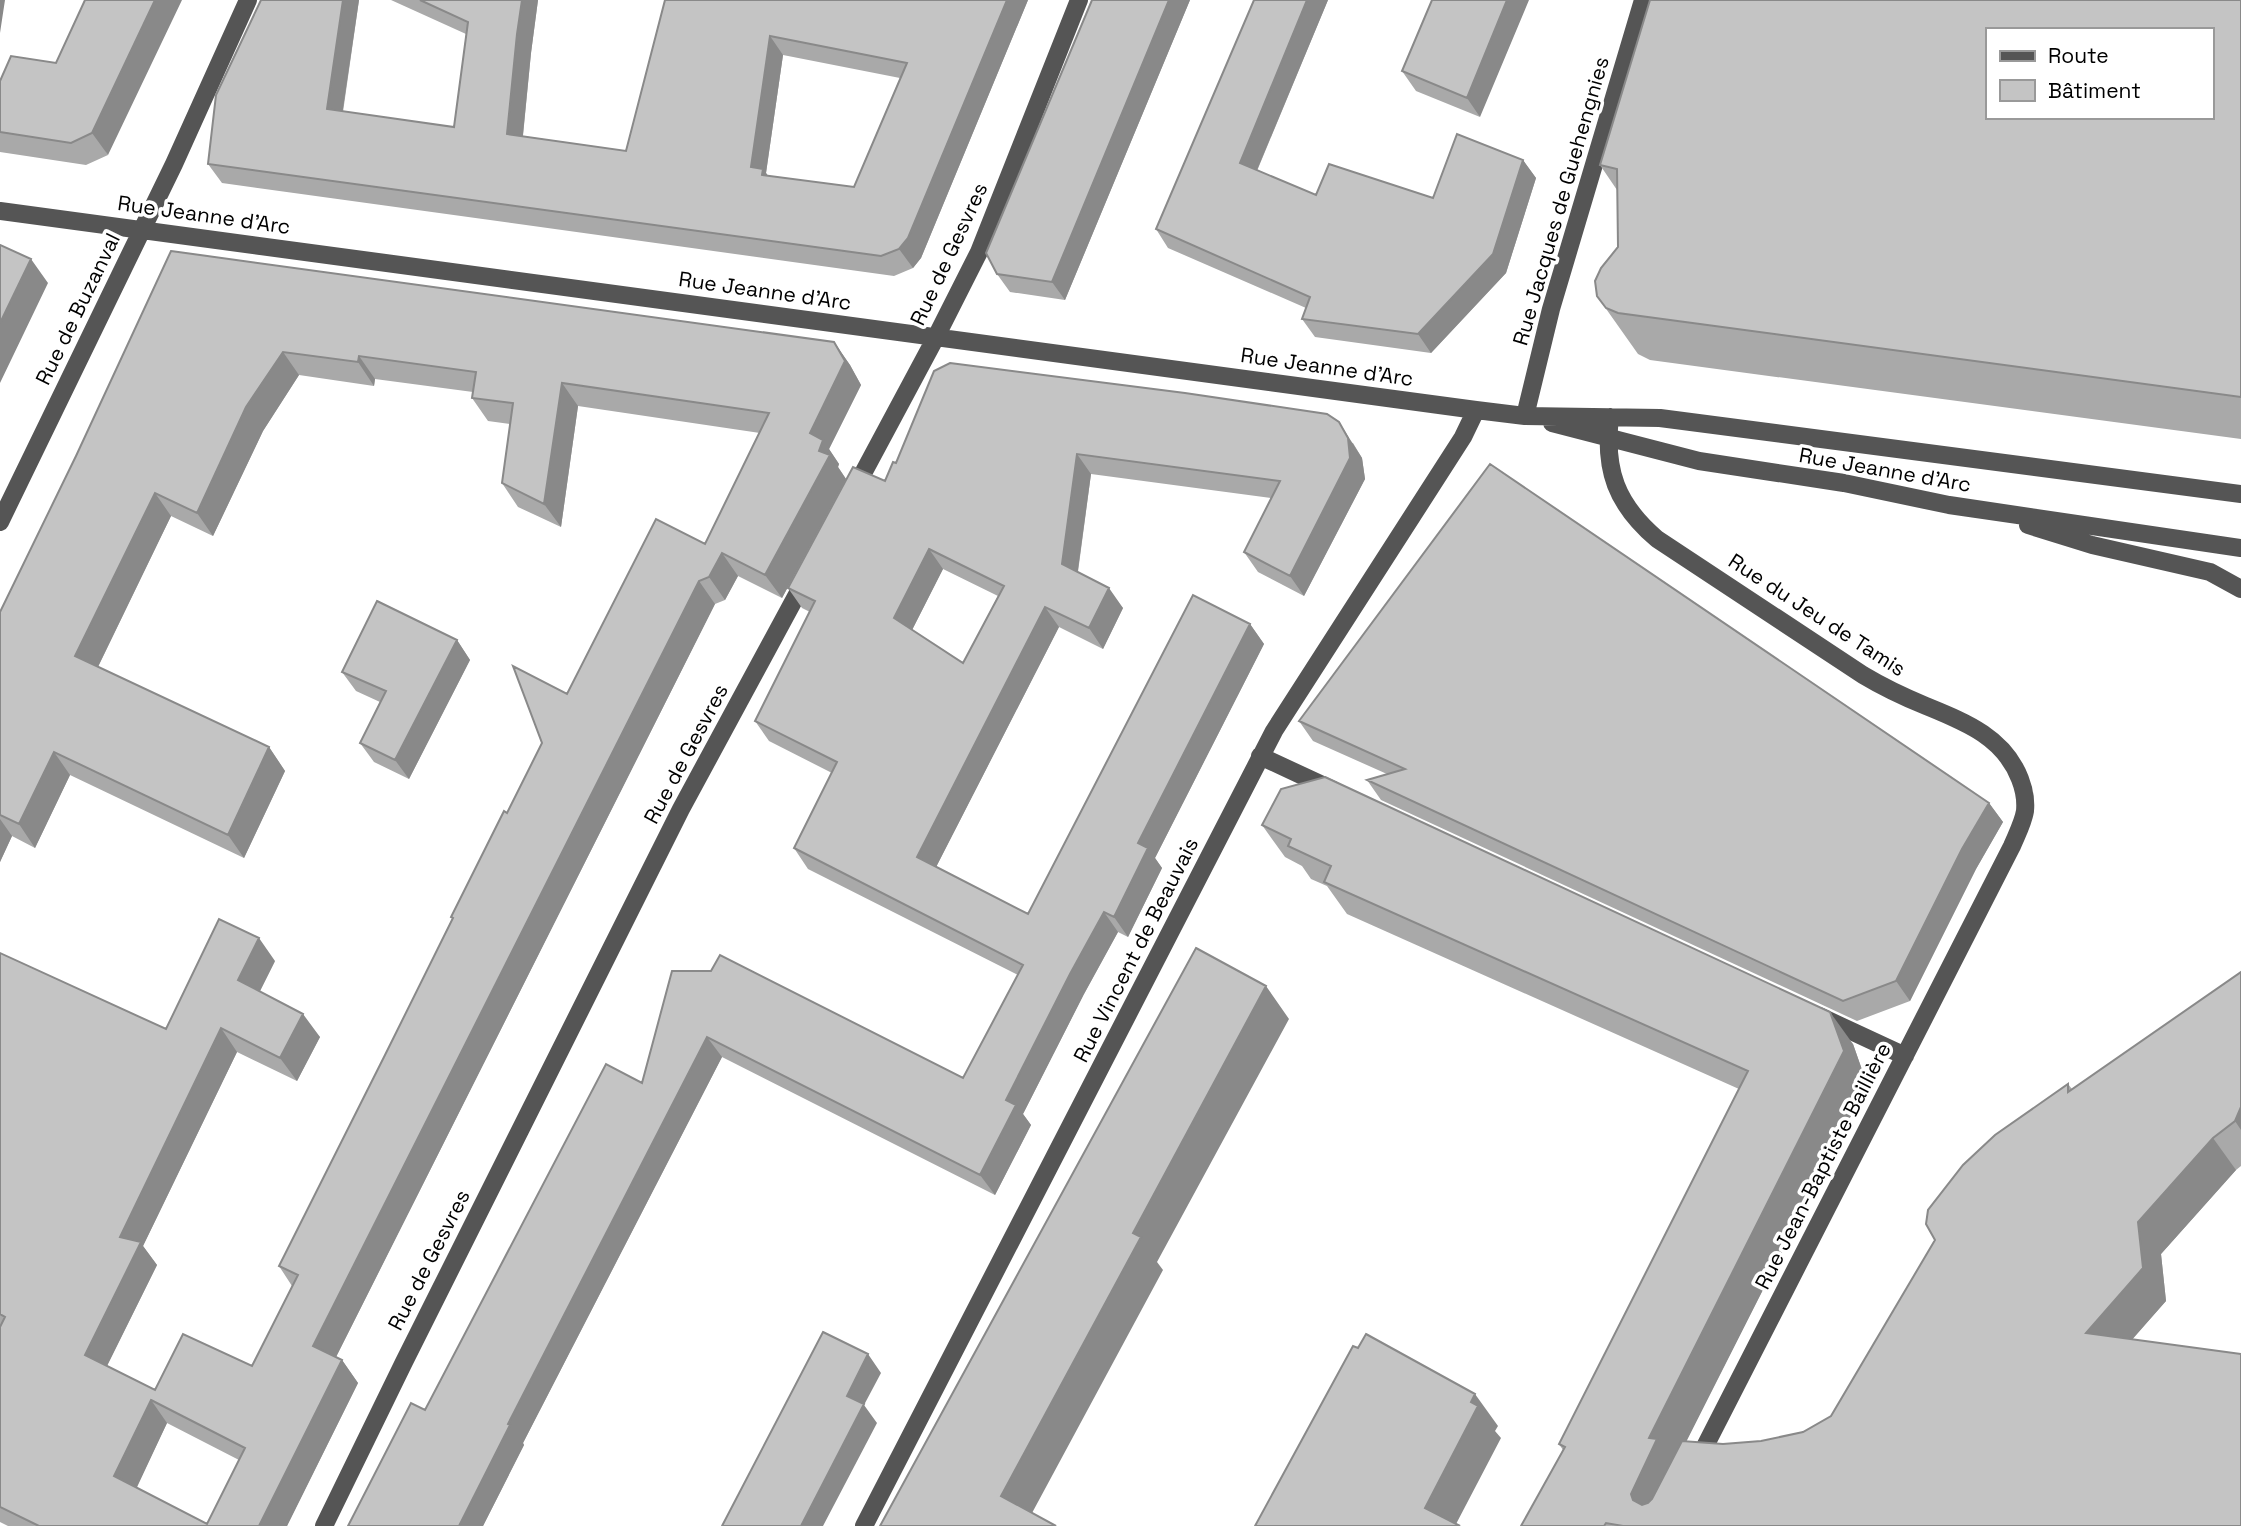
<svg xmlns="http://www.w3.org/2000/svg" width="2241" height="1526" font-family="'Space Grotesk',sans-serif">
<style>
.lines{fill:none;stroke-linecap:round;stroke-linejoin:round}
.minor{stroke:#555;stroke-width:18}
.wall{fill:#a9a9a9;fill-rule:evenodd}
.shaded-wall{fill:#898989}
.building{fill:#c4c4c4;stroke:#898989;stroke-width:2;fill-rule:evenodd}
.labels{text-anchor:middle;stroke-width:7;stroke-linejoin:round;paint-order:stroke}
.street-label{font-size:21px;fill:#000;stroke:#fff}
</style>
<rect width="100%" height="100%" fill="#fff"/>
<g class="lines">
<!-- minor -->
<path class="minor" d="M 0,211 L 1476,410 L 1525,416 L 1660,418 L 2241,494
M 1525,416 L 1551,309 L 1643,0
M 1610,417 C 1604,470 1616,504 1657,539 L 1863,675 C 1883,687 1904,697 1926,706 C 1965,722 2004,737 2020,779 C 2024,789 2026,800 2025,811 C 2023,823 2017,834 2012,846 L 1696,1464
M 1552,423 L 1699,461 L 1844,483 L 1949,505 L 2241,548
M 853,492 L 936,337 L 979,252 L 1079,0
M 0,522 L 174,164 L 248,0
M 2028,525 L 2092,545 L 2210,572 L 2241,589
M 1260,756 L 1333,790
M 1819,1016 L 1905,1056
M 324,1526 L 404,1362 L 681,809 L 806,578
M 864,1526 L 1274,731 L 1463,437 L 1476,410"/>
</g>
<!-- wall -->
<path class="wall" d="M 261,0 L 359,0 L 343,112 L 454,127 L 466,34 L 391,0 L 538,0 L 531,53 L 523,136 L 626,151 L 665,0 L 1028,0 L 921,258 L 913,268 L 894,276 L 222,183 L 208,164 ZM 783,55 L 900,78 L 854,187 L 768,176 L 766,173 Z
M 1092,0 L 1190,0 L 1065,300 L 1010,292 L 997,274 Z
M 1254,0 L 1328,0 L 1257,171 L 1316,195 L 1433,198 L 1523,160 L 1536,178 L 1506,273 L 1431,353 L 1315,337 L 1302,319 L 1306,308 L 1168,248 L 1156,229 Z
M 1432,0 L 1480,117 L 1416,91 L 1402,71 Z
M 2241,0 L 2241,439 L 1650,360 L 1638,354 L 1597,296 L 1618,247 L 1617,190 L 1600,165 Z
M 56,63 L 108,155 L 86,165 L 0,152 L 0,81 Z
M 171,251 L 834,342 L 850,365 L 861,385 L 829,449 L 839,464 L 838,467 L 846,479 L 782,598 L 738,576 L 725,600 L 715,604 L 336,1357 L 342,1360 L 358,1383 L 287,1526 L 8,1526 L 0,1522 L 0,953 L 166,1029 L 275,961 L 260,991 L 320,1037 L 297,1081 L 237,1052 L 143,1246 L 157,1265 L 107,1366 L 155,1390 L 252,1366 L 292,1286 L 279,1266 L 385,1055 L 452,919 L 451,917 L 507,813 L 567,694 L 705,544 L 760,433 L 578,406 L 561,527 L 518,507 L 502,483 L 510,424 L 488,421 L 472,398 L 473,392 L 375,379 L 374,386 L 299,375 L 263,431 L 213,536 L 171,516 L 98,667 L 269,747 L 285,771 L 244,858 L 70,775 L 35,848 L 12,836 L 0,862 L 0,612 L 76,456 ZM 167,1423 L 239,1460 L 207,1524 L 136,1488 Z
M 934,371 L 1353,443 L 1362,458 L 1365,479 L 1304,596 L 1258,572 L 1244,552 L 1271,498 L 1091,474 L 1078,572 L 1123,608 L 1103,649 L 1059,627 L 936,867 L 1028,914 L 1250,624 L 1264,644 L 1155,858 L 1162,868 L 1128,937 L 1118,932 L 1084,994 L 1023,1114 L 1031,1125 L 995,1195 L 722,1057 L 523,1443 L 524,1445 L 483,1526 L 348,1526 L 642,1083 L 672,971 L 963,1078 L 1018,975 L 808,869 L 794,848 L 832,773 L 769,741 L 755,721 L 810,612 L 802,608 L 788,588 L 885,481 L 896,463 ZM 943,569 L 998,596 L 963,663 L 912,630 Z
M 457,640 L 470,660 L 409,779 L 374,762 L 360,743 L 380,702 L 356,691 L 342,672 Z
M 1299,721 L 1989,803 L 2003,822 L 1976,869 L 1910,1001 L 1857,1021 L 1381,800 L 1367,780 L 1387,774 L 1313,741 Z
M 1262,825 L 1853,1044 L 1867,1084 L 1686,1441 L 1723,1444 L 1761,1441 L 1803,1432 L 1831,1416 L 2068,1084 L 2072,1089 L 2241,972 L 2241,1166 L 2236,1170 L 2161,1254 L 2166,1301 L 2132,1339 L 2241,1526 L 1521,1526 L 1563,1450 L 1559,1444 L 1739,1089 L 1347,914 L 1327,886 L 1311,879 L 1302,866 L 1285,857 Z"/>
<!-- shaded-wall -->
<path class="shaded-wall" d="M 0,0 L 5,0 L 0,33 Z
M 155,0 L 182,0 L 108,155 L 92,133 Z
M 343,0 L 359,0 L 340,129 L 327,109 Z
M 522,0 L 538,0 L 531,53 L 521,154 L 507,134 L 517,34 Z
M 1007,0 L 1028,0 L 921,258 L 913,268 L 899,249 Z
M 1169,0 L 1190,0 L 1065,300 L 1052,282 Z
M 1307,0 L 1328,0 L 1252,182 L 1240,163 Z
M 1507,0 L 1529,0 L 1480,117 L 1467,98 Z
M 770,36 L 783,55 L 766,173 L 777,188 L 751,167 Z
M 1523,160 L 1536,178 L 1506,273 L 1431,353 L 1418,334 Z
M 31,259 L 48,283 L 0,383 L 0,323 Z
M 834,342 L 850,365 L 861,385 L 829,449 L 839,464 L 838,467 L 846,479 L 782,598 L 765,575 L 810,433 Z
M 283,352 L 299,375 L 263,431 L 213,536 L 197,513 L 246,407 Z
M 359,356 L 375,379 L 374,386 L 358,362 Z
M 562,383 L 578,406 L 561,527 L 544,504 Z
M 1339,422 L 1362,458 L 1365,479 L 1304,596 L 1290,576 Z
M 1077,454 L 1091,474 L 1076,584 L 1062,564 Z
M 155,493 L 171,516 L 92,679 L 75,656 Z
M 929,549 L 943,569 L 908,638 L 894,618 Z
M 722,553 L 738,576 L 725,600 L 709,577 Z
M 699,581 L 715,604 L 330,1369 L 313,1346 Z
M 1109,588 L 1123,608 L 1103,649 L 1089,628 Z
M 1045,607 L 1059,627 L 931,877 L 917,857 Z
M 1250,624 L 1264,644 L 1155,858 L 1162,868 L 1128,937 L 1114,917 L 1138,843 Z
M 457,640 L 470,660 L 409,779 L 395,760 Z
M 269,747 L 285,771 L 244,858 L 228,835 Z
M 54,752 L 70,775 L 35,848 L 19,824 Z
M 1989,803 L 2003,822 L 1976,869 L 1910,1001 L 1896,981 L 1962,849 Z
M 0,819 L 12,836 L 0,862 Z
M 1104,912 L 1118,932 L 1084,994 L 1023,1114 L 1031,1125 L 995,1195 L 980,1175 L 1006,1100 L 1070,974 Z
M 259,938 L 275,961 L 254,1003 L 238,980 Z
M 1266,986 L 1289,1019 L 1157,1262 L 1163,1270 L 1025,1526 L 1001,1496 L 1133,1233 Z
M 1830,1012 L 1853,1044 L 1867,1084 L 1675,1464 L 1654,1526 L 1633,1500 L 1631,1494 L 1649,1438 Z
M 303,1014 L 320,1037 L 297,1081 L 280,1058 Z
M 221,1028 L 237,1052 L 143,1246 L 157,1265 L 101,1378 L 85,1355 L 120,1237 Z
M 707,1037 L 722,1057 L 523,1443 L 524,1445 L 483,1526 L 459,1526 L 508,1424 Z
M 2241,1107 L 2241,1130 L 2235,1121 Z
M 2213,1138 L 2236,1170 L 2161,1254 L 2166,1301 L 2109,1366 L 2086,1333 L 2138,1222 Z
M 868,1354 L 881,1373 L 864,1405 L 877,1423 L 823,1526 L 801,1526 L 847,1396 Z
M 342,1360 L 358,1383 L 287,1526 L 259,1526 Z
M 1475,1394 L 1498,1426 L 1495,1431 L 1501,1438 L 1455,1526 L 1425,1508 L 1471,1402 Z
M 151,1400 L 167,1423 L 131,1500 L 114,1476 Z"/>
<!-- building -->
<path class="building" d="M 85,0 L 155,0 L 92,133 L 71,143 L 0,132 L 0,81 L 11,56 L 56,63 Z
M 261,0 L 343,0 L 327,109 L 454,127 L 468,22 L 420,0 L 522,0 L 517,34 L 507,134 L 626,151 L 665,0 L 1007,0 L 908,238 L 899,249 L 881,256 L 208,164 L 216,95 ZM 770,36 L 907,63 L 854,187 L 762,175 L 763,169 L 751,167 Z
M 1092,0 L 1169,0 L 1052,282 L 997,274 L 986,253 Z
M 1254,0 L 1307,0 L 1240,163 L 1316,195 L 1329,164 L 1433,198 L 1457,134 L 1523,160 L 1493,254 L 1418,334 L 1302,319 L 1310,297 L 1156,229 Z
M 1432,0 L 1507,0 L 1467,98 L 1402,71 Z
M 1650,0 L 2241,0 L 2241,397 L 1618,313 L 1606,308 L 1597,296 L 1595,281 L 1601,268 L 1618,247 L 1617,169 L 1600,165 ZM 1987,30 L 2211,30 L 2211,117 L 1987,117 Z
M 0,245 L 31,259 L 0,323 Z
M 171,251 L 834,342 L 845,361 L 810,433 L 823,440 L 819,451 L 830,455 L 765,575 L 722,553 L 709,577 L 699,581 L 313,1346 L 342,1360 L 259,1526 L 39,1526 L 0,1507 L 0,1327 L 5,1317 L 0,1314 L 0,953 L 166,1029 L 219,919 L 259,938 L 238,980 L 303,1014 L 280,1058 L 221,1028 L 120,1237 L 141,1242 L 85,1355 L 155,1390 L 183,1334 L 252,1366 L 298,1275 L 279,1266 L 385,1055 L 453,918 L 451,917 L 504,811 L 507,813 L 542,743 L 513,666 L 567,694 L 656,519 L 705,544 L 769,413 L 562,383 L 544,504 L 502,483 L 513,403 L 472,398 L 476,372 L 359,356 L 358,362 L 283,352 L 246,407 L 197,513 L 155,493 L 75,656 L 269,747 L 228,835 L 54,752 L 19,824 L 0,815 L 0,612 L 76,456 ZM 151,1400 L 245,1448 L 207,1524 L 114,1476 Z
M 950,363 L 1185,393 L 1327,414 L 1339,422 L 1348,438 L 1350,458 L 1290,576 L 1244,552 L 1280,481 L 1077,454 L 1062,564 L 1109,588 L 1089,628 L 1045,607 L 917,857 L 1028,914 L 1193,595 L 1250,624 L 1138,843 L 1148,848 L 1114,917 L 1104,912 L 1070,974 L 1006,1100 L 1016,1105 L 980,1175 L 707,1037 L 508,1424 L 510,1425 L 459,1526 L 348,1526 L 411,1403 L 425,1410 L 606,1064 L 642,1083 L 672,971 L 711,971 L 720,955 L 963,1078 L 1023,965 L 794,848 L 837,762 L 755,721 L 815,601 L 788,588 L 853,467 L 885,481 L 893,462 L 896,463 L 934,371 ZM 929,549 L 1004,586 L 963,663 L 894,618 Z
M 1490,464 L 1989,803 L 1962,849 L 1896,981 L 1843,1001 L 1367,780 L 1405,769 L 1299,721 Z
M 377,601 L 457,640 L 395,760 L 360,743 L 386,691 L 342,672 Z
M 1325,777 L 1830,1012 L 1844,1051 L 1649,1438 L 1657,1439 L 1631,1494 L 1633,1500 L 1642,1505 L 1648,1503 L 1652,1499 L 1682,1441 L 1723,1444 L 1761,1441 L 1803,1432 L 1831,1416 L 1935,1240 L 1926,1224 L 1928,1210 L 1963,1165 L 1995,1135 L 2068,1084 L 2068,1092 L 2241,972 L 2241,1107 L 2235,1121 L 2213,1138 L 2138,1222 L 2143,1268 L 2086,1333 L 2241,1354 L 2241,1526 L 1623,1526 L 1606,1523 L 1604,1526 L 1521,1526 L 1565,1447 L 1559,1444 L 1748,1071 L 1324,882 L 1331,866 L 1288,846 L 1291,839 L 1262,825 L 1281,789 Z
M 1196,948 L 1266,986 L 1133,1233 L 1141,1237 L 1001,1496 L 1056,1526 L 880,1526 Z
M 823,1332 L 868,1354 L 847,1396 L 864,1404 L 801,1526 L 722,1526 Z
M 1366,1334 L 1475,1394 L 1471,1402 L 1478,1406 L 1425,1508 L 1460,1526 L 1255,1526 L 1353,1346 L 1358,1348 Z"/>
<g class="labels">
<!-- street labels -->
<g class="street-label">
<text transform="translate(1561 201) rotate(-74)" y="7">Rue Jacques de Guehengnies</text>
<text transform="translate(204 215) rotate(8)" y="7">Rue Jeanne d'Arc</text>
<text transform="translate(949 254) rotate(-65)" y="7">Rue de Gesvres</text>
<text transform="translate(765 291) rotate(8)" y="7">Rue Jeanne d'Arc</text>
<text transform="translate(78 309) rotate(-64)" y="7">Rue de Buzanval</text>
<text transform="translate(1327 367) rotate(8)" y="7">Rue Jeanne d'Arc</text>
<text transform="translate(1885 470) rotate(10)" y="7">Rue Jeanne d'Arc</text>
<text transform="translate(1817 615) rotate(33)" y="7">Rue du Jeu de Tamis</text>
<text transform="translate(686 754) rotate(-62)" y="7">Rue de Gesvres</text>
<text transform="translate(1136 950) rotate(-63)" y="7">Rue Vincent de Beauvais</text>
<text transform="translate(1823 1166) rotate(-63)" y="7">Rue Jean-Baptiste Baillière</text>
<text transform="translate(429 1260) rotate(-63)" y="7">Rue de Gesvres</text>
</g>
</g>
<!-- legend -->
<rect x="1986" y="28" width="228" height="91" fill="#ffffff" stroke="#999999" stroke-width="2"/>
<rect x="2000" y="51" width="35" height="10" fill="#555555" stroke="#999999" stroke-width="2"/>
<text x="2048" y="63" font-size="21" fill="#000000">Route</text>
<rect x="2000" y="80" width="35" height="21" fill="#c4c4c4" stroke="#999999" stroke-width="2"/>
<text x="2048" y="98" font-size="21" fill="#000000">Bâtiment</text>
</svg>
